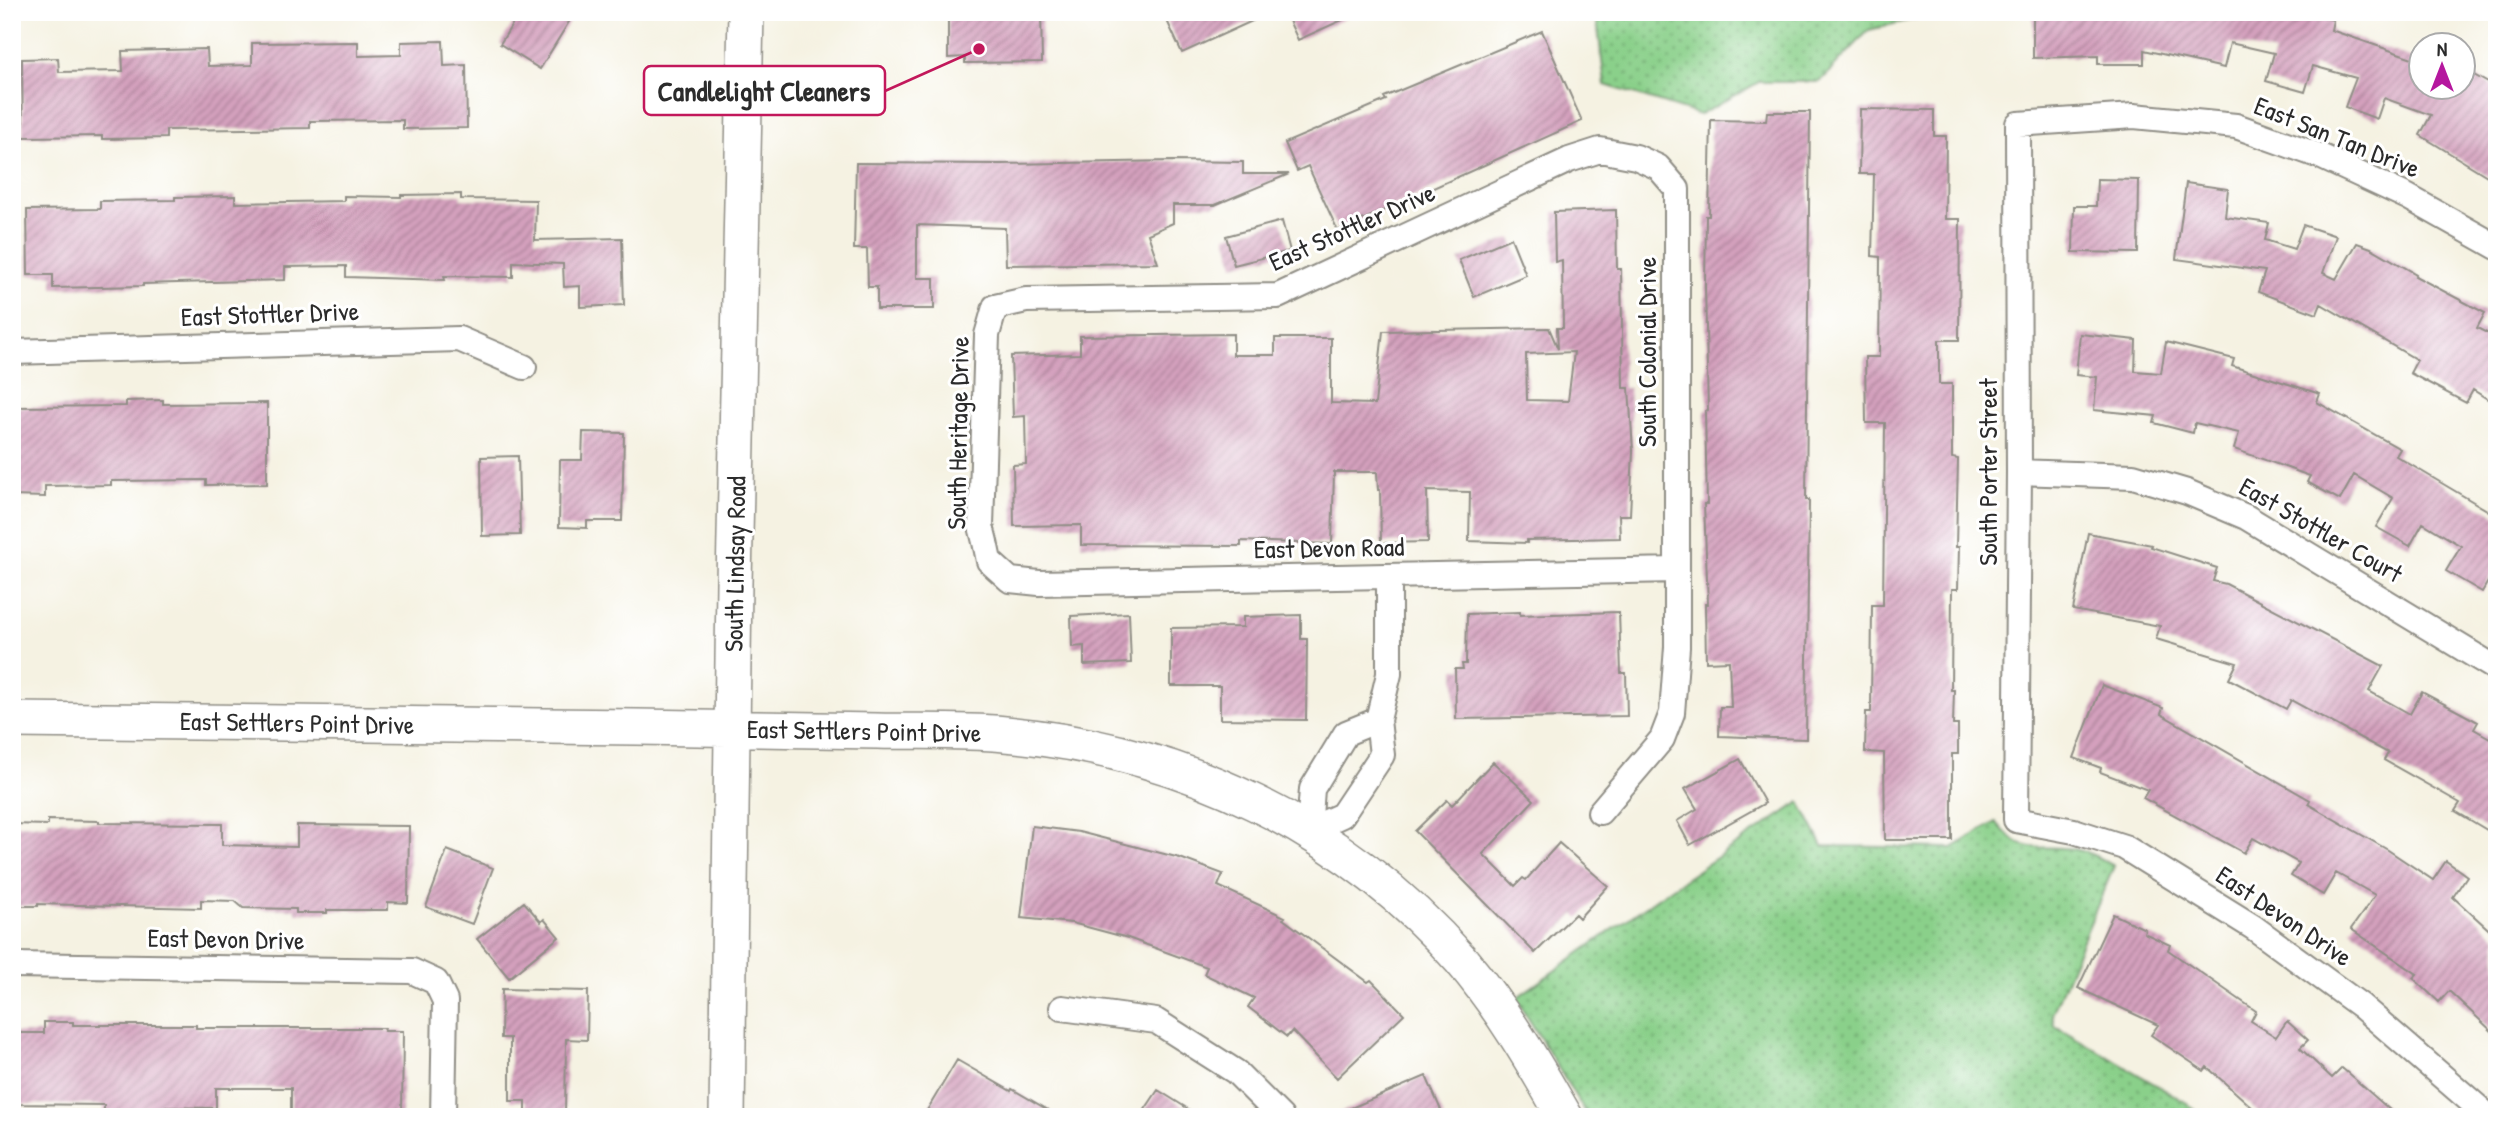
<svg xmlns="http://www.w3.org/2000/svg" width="2509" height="1129" font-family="'Patrick Hand',sans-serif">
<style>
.park{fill:url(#park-dots);stroke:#5a7e5a;stroke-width:2}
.building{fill:url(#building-hatch);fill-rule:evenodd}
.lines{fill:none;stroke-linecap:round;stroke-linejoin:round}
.street-casing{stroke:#908e86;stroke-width:28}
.secondary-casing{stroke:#908e86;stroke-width:38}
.street{stroke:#fff;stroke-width:24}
.secondary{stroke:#fff;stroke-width:35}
.labels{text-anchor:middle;stroke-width:6;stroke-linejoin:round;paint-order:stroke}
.street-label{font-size:26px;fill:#2b2b2b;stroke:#fff}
.leader{fill:none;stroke:#c2185b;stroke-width:2.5}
.callout-dot{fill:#c2185b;stroke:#fff;stroke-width:2.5}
.callout{fill:#fff;stroke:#c2185b;stroke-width:2.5}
.callout-label{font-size:28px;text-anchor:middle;font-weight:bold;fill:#2b2b2b}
</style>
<defs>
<pattern id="park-dots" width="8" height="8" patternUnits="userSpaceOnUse" patternTransform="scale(1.75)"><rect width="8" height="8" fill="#8ad08a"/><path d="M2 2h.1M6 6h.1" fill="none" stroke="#71a971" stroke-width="1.8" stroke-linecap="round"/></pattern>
<pattern id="building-hatch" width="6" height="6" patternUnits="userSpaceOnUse" patternTransform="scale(1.75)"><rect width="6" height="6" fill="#d4a0bd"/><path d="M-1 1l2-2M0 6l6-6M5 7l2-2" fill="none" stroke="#ac839a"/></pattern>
</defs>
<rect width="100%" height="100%" fill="#fff"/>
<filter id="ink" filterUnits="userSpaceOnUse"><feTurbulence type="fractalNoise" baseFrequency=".0143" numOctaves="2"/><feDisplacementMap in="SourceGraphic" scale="14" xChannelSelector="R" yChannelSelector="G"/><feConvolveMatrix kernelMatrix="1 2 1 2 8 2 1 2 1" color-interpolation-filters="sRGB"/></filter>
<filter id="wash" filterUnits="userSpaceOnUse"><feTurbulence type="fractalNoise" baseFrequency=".00686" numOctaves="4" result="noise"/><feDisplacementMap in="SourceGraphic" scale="28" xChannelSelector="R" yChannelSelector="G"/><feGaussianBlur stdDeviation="1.57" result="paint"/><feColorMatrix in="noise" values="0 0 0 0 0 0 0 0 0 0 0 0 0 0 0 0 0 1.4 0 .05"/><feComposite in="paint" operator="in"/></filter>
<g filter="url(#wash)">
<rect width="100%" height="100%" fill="#f5f2e2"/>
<!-- park -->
<path class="park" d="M 1596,12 L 1929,12 L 1930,15 L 1869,30 L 1820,82 L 1759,82 L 1700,115 L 1605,85 Z
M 1800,802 L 1823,846 L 1952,848 L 1996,822 C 2026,859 2033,843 2073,849 C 2088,851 2101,859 2114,866 L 2052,1014 L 2054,1025 L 2187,1103 L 2203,1117 L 1588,1117 L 1516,998 L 1673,887 Z"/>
<g id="blocks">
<!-- building -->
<path class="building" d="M 520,12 L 575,12 L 540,69 L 500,44 Z
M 948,12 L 1041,12 L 1042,62 L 965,63 L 965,57 L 948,58 Z
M 1163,12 L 1272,12 L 1182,53 Z
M 1285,12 L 1360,12 L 1298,40 Z
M 2033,12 L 2306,12 L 2333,20 L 2331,30 L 2421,61 L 2421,88 L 2463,88 L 2463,69 L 2497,88 L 2497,182 L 2420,135 L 2431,115 L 2384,98 L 2377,119 L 2345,107 L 2356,78 L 2313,66 L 2305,92 L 2266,81 L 2274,53 L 2230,43 L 2224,68 L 2144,50 L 2144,64 L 2098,64 L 2098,56 L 2033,58 Z
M 1542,31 L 1582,121 L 1338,231 L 1308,166 L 1297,171 L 1285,143 L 1386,100 L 1384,97 Z
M 443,41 L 444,66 L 466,65 L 467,128 L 403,129 L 403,120 L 310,121 L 310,128 L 166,130 L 166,138 L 102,139 L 102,136 L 23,137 L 22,59 L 58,58 L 59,72 L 123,71 L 122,51 L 207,49 L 208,66 L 252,65 L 252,43 L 358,42 L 358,56 L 401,55 L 401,42 Z
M 1860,109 L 1934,110 L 1934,136 L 1946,136 L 1945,219 L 1960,219 L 1959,340 L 1939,340 L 1939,384 L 1952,384 L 1952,458 L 1958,459 L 1956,547 L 1959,547 L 1958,589 L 1952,589 L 1951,690 L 1954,690 L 1953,725 L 1958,725 L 1958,754 L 1952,754 L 1952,840 L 1885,840 L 1884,753 L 1865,752 L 1866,712 L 1871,712 L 1872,605 L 1883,605 L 1885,423 L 1866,423 L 1865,357 L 1879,357 L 1880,257 L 1872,256 L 1874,174 L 1859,174 Z
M 1767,112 L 1810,112 L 1806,500 L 1809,500 L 1806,739 L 1719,736 L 1720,707 L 1731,707 L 1729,661 L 1706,662 L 1705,604 L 1708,604 L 1704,504 L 1707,504 L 1705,411 L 1708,410 L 1705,286 L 1706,216 L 1709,216 L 1711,120 L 1766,121 Z
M 1172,161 L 1243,162 L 1243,174 L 1289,174 L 1215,205 L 1173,205 L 1173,223 L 1148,234 L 1158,263 L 1006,265 L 1005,228 L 917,225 L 917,278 L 934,278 L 934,309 L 877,309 L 877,287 L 868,287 L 867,249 L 854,249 L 856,163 L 1001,164 Z
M 2097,179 L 2139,180 L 2138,253 L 2073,252 L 2074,206 L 2096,206 Z
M 2186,183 L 2228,189 L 2225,217 L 2269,223 L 2265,240 L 2294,249 L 2303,225 L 2336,236 L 2323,273 L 2336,279 L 2357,243 L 2371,248 L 2416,274 L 2415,276 L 2485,313 L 2477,328 L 2497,338 L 2497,405 L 2473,390 L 2466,403 L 2410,373 L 2417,360 L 2321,304 L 2317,314 L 2258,292 L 2265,271 L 2176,259 Z
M 461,194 L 461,199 L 536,200 L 535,240 L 622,238 L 624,305 L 580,307 L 580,286 L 564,287 L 563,264 L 513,262 L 513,277 L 444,276 L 445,280 L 346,277 L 346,266 L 285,267 L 285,280 L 143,284 L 143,286 L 53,288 L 53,275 L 28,275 L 27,210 L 100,209 L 100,201 L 175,200 L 175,197 L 235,196 L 235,203 L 344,201 L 344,196 L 401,197 L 401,195 Z
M 1616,210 L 1617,269 L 1621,269 L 1623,388 L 1629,388 L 1633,451 L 1630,515 L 1619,515 L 1620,538 L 1527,540 L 1527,543 L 1469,541 L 1470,492 L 1427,491 L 1428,542 L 1381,543 L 1380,490 L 1378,490 L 1377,472 L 1334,472 L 1332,544 L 1241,541 L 1241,546 L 1081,545 L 1081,525 L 1014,526 L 1013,465 L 1026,464 L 1025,416 L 1013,417 L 1011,356 L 1080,354 L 1080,336 L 1233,334 L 1233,355 L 1275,355 L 1275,338 L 1331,338 L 1331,403 L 1375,404 L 1383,331 L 1549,328 L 1558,349 L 1557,328 L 1563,328 L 1562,260 L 1555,262 L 1554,212 ZM 1574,352 L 1568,401 L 1527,400 L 1526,354 Z
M 1282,221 L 1290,251 L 1234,265 L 1226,236 Z
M 1511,238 L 1526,275 L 1474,297 L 1459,260 Z
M 2080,334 L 2136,340 L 2135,371 L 2161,373 L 2166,342 L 2234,359 L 2232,366 L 2320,394 L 2317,402 L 2400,449 L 2396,456 L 2497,516 L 2497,566 L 2482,592 L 2446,571 L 2461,546 L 2423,523 L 2410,546 L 2376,527 L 2393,498 L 2354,475 L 2340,500 L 2307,482 L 2310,476 L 2234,449 L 2239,433 L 2195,423 L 2193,433 L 2154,423 L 2156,416 L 2094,410 L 2097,377 L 2076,375 Z
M 163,400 L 163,404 L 267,403 L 267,484 L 206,485 L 206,480 L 111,481 L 111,485 L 45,486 L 45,497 L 12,496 L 12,407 L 126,406 L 126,401 Z
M 583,432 L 624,433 L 622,521 L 587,521 L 587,528 L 559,527 L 560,460 L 582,460 Z
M 518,456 L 520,535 L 482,536 L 481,457 Z
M 2088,533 L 2152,545 L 2151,547 L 2217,568 L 2213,581 L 2226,584 L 2383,666 L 2369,691 L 2410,714 L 2422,692 L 2478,722 L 2474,729 L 2497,742 L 2497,836 L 2455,811 L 2460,803 L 2384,760 L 2388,753 L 2291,700 L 2286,709 L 2229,679 L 2237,663 L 2156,639 L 2160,626 L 2073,610 Z
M 1520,612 L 1520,615 L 1619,612 L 1621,673 L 1626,673 L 1627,716 L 1456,719 L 1455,669 L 1463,669 L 1462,664 L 1466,664 L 1467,614 Z
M 1129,613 L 1131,663 L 1084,665 L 1084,646 L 1072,647 L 1071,616 Z
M 1301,615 L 1301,639 L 1307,639 L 1306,720 L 1220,719 L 1220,686 L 1171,686 L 1171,628 L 1243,627 L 1243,617 Z
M 2102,685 L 2163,708 L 2161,714 L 2310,800 L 2308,804 L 2388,850 L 2433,880 L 2446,861 L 2467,876 L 2453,897 L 2497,937 L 2497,1036 L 2449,991 L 2439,1002 L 2413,978 L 2417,974 L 2351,929 L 2375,895 L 2336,873 L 2323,895 L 2291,876 L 2299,863 L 2253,838 L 2244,853 L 2143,798 L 2148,790 L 2100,772 L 2101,768 L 2074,758 Z
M 1740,759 L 1765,803 L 1690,845 L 1677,821 L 1697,809 L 1685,789 Z
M 1493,762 L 1534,800 L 1483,854 L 1515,886 L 1523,878 L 1526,880 L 1559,843 L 1608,886 L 1579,918 L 1575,914 L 1535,953 L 1415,831 L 1447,800 L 1452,805 Z
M 48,820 L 99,821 L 99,823 L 222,824 L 222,845 L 297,847 L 297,825 L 409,826 L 408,903 L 388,902 L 388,910 L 327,910 L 327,913 L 296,913 L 296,909 L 243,908 L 235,901 L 201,900 L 201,908 L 38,904 L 38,906 L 12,906 L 12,824 L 48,825 Z
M 1032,826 L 1079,832 L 1180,858 L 1223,874 L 1218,886 L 1285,917 L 1283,919 L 1368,982 L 1371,980 L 1404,1014 L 1337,1078 L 1292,1031 L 1287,1037 L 1248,1007 L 1254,998 L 1204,974 L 1207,967 L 1128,938 L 1072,923 L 1021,918 Z
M 447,850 L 493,868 L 472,924 L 426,907 Z
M 524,902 L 541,922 L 544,919 L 559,937 L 509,978 L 477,939 Z
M 2113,914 L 2145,929 L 2144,933 L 2170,945 L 2168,950 L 2256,1011 L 2251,1021 L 2276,1037 L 2287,1021 L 2308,1040 L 2300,1048 L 2332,1078 L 2342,1068 L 2398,1117 L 2263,1117 L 2207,1067 L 2204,1071 L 2151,1035 L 2158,1025 L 2078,988 Z
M 502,989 L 588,991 L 587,1040 L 566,1039 L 565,1117 L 526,1117 L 526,1101 L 510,1101 L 510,1038 L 501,1038 Z
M 44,1022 L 73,1022 L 73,1025 L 196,1025 L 196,1028 L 385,1028 L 384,1031 L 403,1031 L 402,1115 L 291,1114 L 291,1088 L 216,1088 L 216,1108 L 153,1107 L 152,1113 L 104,1112 L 104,1105 L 12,1104 L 12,1033 L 44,1033 Z
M 957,1060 L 1011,1091 L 1012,1089 L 1060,1117 L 923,1117 Z
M 1426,1076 L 1444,1117 L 1330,1117 Z
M 1158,1090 L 1201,1117 L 1140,1117 Z"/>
</g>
</g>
<g filter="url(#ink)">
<use href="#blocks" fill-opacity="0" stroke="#908e86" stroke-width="2"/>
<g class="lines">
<defs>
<path id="street" d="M 12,352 L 459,339 L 524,367
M 2019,472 L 2133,476 L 2187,492 L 2246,517 L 2497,669
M 1378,720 L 1346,733 L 1312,789 L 1309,830 L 1342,815 L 1382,755 L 1378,720 L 1389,674 L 1389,577
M 1600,812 L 1662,739 L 1672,713 L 1677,647 L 1677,189 L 1658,167 L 1636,157 L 1600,150 L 1569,160 L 1278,296 L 1026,300 L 995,307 L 987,335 L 981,526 L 985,542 L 989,561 L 1010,580 L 1039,583 L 1677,570
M 12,965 L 412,971 L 436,982 L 445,1001 L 443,1117
M 1062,1008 L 1156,1021 L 1236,1072 L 1281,1117
M 2489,1117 L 2361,1006 L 2253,927 L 2124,847 L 2074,831 L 2016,820 L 2019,472 L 2018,124 L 2134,116 L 2236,126 L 2320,156 L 2408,197 L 2497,247"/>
<path id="secondary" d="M 12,720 C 220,722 429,725 637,727 C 717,728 797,730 877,731 C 919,732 963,730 1005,734 C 1182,750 1343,826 1461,960 C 1502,1008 1534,1063 1565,1117
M 727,1117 L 734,583 L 746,12"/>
</defs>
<!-- street casing -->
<use href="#street" class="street-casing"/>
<!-- secondary casing -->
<use href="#secondary" class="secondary-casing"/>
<!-- street -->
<use href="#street" class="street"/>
<!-- secondary -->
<use href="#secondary" class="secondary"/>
</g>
</g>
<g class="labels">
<!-- street labels -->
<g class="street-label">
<text transform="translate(2337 137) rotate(22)" y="9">East San Tan Drive</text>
<text transform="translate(1352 227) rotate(-24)" y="9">East Stottler Drive</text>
<text transform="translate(270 314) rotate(-2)" y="9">East Stottler Drive</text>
<text transform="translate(1647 352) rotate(-90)" y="9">South Colonial Drive</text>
<text transform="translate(958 433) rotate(-89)" y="9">South Heritage Drive</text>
<text transform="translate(1988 472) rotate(-90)" y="9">South Porter Street</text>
<text transform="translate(2321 530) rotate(30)" y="9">East Stottler Court</text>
<text transform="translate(1329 548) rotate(-1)" y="9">East Devon Road</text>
<text transform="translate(735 564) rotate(-89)" y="9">South Lindsay Road</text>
<text transform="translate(297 723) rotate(1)" y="9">East Settlers Point Drive</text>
<text transform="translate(864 731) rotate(1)" y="9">East Settlers Point Drive</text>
<text transform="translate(2284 916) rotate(34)" y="9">East Devon Drive</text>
<text transform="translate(226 939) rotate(1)" y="9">East Devon Drive</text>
</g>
</g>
<!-- callouts -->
<path class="leader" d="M979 49L885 91"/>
<circle class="callout-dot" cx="979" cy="49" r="7"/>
<rect class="callout" x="644" y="66" width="241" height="49" rx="7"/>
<g class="callout-label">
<text x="764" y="101">Candlelight Cleaners</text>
</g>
<!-- margin -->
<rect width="2509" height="1129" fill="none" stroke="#fff" stroke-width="42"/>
<!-- north arrow -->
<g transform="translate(2442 66)"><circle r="33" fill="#ffffff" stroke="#aaaaaa" stroke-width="2"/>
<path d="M0-5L12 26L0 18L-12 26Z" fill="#b5179e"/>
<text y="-10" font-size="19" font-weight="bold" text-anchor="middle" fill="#2b2b2b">N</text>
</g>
</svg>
